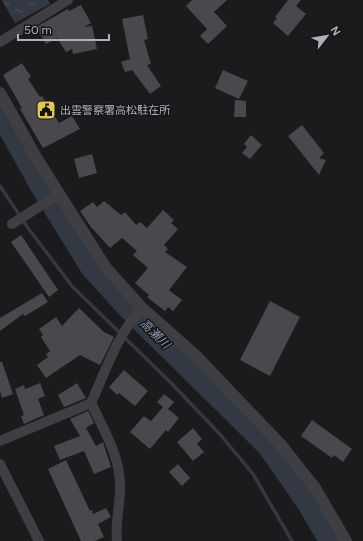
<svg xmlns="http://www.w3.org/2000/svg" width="363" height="541" font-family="Figtree,'Noto Sans JP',sans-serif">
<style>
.water{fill:url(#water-ripples)}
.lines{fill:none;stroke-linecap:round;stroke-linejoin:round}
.stream{stroke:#333942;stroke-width:3.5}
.river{stroke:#333942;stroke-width:22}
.building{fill:#48484d}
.minor{stroke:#3e3e43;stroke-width:10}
.tertiary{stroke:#3e3e43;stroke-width:12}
.labels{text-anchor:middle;stroke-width:3;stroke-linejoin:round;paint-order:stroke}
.poi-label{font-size:11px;fill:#aeb0bb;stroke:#161618;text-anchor:start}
.water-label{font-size:12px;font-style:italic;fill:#8999b2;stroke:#161618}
</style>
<defs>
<pattern id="water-ripples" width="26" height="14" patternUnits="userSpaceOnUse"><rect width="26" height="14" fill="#333942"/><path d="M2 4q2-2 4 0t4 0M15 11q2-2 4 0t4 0" fill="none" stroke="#4e535b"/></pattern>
</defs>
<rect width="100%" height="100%" fill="#1b1b1d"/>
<!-- water -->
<path class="water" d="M 2,0 L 48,0 L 50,4 L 15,23 Z"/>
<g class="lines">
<!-- stream -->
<path class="stream" d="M 0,186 L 28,228 L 72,286 L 171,383 L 218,432 L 253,474 L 292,541"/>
<!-- river -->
<path class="river" d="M 0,112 L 41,186 L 91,267 L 130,310 L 268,446 L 307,502 L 330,541"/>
</g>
<!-- building -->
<path class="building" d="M 192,0 L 227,0 L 214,12 L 227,26 L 208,44 L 200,36 L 207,29 L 186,6 Z
M 288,0 L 301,0 L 296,6 L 306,14 L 288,36 L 273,23 L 277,18 L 275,17 Z
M 81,5 L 91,23 L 84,27 L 92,26 L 97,49 L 73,54 L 72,49 L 66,52 L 57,38 L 46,44 L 36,27 L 68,9 L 69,11 Z
M 143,15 L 148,39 L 144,40 L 151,64 L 147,65 L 161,86 L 150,94 L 132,70 L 125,72 L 121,62 L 130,59 L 122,19 Z
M 22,63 L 31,77 L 28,79 L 40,97 L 42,96 L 59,123 L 72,116 L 80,129 L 43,148 L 20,109 L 22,108 L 3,75 Z
M 223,70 L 248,81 L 239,99 L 215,88 Z
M 235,100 L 246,101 L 246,117 L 234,117 Z
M 302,125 L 324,153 L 319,158 L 326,160 L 319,175 L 288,136 Z
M 251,135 L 262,145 L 250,159 L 242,153 L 247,147 L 244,144 Z
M 92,154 L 97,173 L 79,178 L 74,159 Z
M 104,201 L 121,215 L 125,212 L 136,225 L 140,222 L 147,228 L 163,210 L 174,220 L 171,223 L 178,229 L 164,245 L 168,249 L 165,252 L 187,267 L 169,290 L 182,300 L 173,311 L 168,307 L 165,311 L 147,297 L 149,295 L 135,283 L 148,268 L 133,255 L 137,251 L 122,238 L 110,248 L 91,227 L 80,211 L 93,202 L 97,207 Z
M 21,235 L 58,290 L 49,297 L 11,242 Z
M 42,293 L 48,302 L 25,316 L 23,314 L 0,331 L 0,318 Z
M 270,301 L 300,317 L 270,376 L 240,360 Z
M 79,308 L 104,332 L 114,337 L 100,365 L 80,355 L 46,378 L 37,365 L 48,357 L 46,354 L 50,351 L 41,337 L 43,335 L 39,329 L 56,317 L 62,326 Z
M 0,362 L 2,362 L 13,394 L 2,398 L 0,391 Z
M 124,370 L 148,391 L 135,406 L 119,393 L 117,395 L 109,387 Z
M 40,383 L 45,396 L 38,399 L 44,415 L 24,424 L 21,416 L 24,415 L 15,389 L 24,385 L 25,389 Z
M 77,383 L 86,398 L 64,407 L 58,395 Z
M 164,394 L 174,402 L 168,409 L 179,418 L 168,432 L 166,430 L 150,449 L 130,432 L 144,416 L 151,421 L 163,407 L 157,402 Z
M 88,411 L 94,423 L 86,428 L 96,446 L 103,442 L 111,467 L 94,474 L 84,451 L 60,460 L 54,446 L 80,436 L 70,419 Z
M 312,420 L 352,449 L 343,462 L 334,455 L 332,458 L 301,436 Z
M 193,428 L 202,439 L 197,444 L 204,452 L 193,461 L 177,442 Z
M 66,460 L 90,511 L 92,510 L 93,514 L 106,508 L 111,517 L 98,524 L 104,537 L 95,541 L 81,541 L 48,469 Z
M 178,464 L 190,478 L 182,486 L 169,472 Z"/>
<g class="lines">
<!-- minor -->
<path class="minor" d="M 0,42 L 68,0
M 12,224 L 59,194
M 91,403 C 104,430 121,458 120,488 C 120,506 115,523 117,541
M 0,441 L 91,403 C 106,370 117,335 142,308
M 0,464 L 39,541"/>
<!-- tertiary -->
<path class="tertiary" d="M 0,93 L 37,159 L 106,268 L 142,308 L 196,356 L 281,445 L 315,488 L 346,541"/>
</g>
<!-- icons -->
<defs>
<symbol id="civic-square" viewBox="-11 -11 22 22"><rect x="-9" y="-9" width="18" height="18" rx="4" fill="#e3c74c" stroke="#161618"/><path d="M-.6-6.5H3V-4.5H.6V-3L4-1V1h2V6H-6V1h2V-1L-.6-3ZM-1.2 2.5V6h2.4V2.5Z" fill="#111"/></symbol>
</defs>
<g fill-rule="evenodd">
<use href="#civic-square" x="35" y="99" width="22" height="22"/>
</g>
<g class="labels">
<!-- poi labels -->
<g class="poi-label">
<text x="60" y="114">出雲警察署高松駐在所</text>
</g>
<!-- water labels -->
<g class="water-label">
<text transform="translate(155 334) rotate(45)" y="4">高瀬川</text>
</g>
</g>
<!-- north arrow -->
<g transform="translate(327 36) rotate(59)" stroke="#161618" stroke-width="3" paint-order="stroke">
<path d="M0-3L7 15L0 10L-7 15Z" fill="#aeb0bb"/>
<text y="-6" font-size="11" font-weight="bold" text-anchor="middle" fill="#aeb0bb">N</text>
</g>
<!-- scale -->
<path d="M18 34v6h91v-6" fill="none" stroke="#aeb0bb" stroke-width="2"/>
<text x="24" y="34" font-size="12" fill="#aeb0bb" stroke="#161618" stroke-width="3" paint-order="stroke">50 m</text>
</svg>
